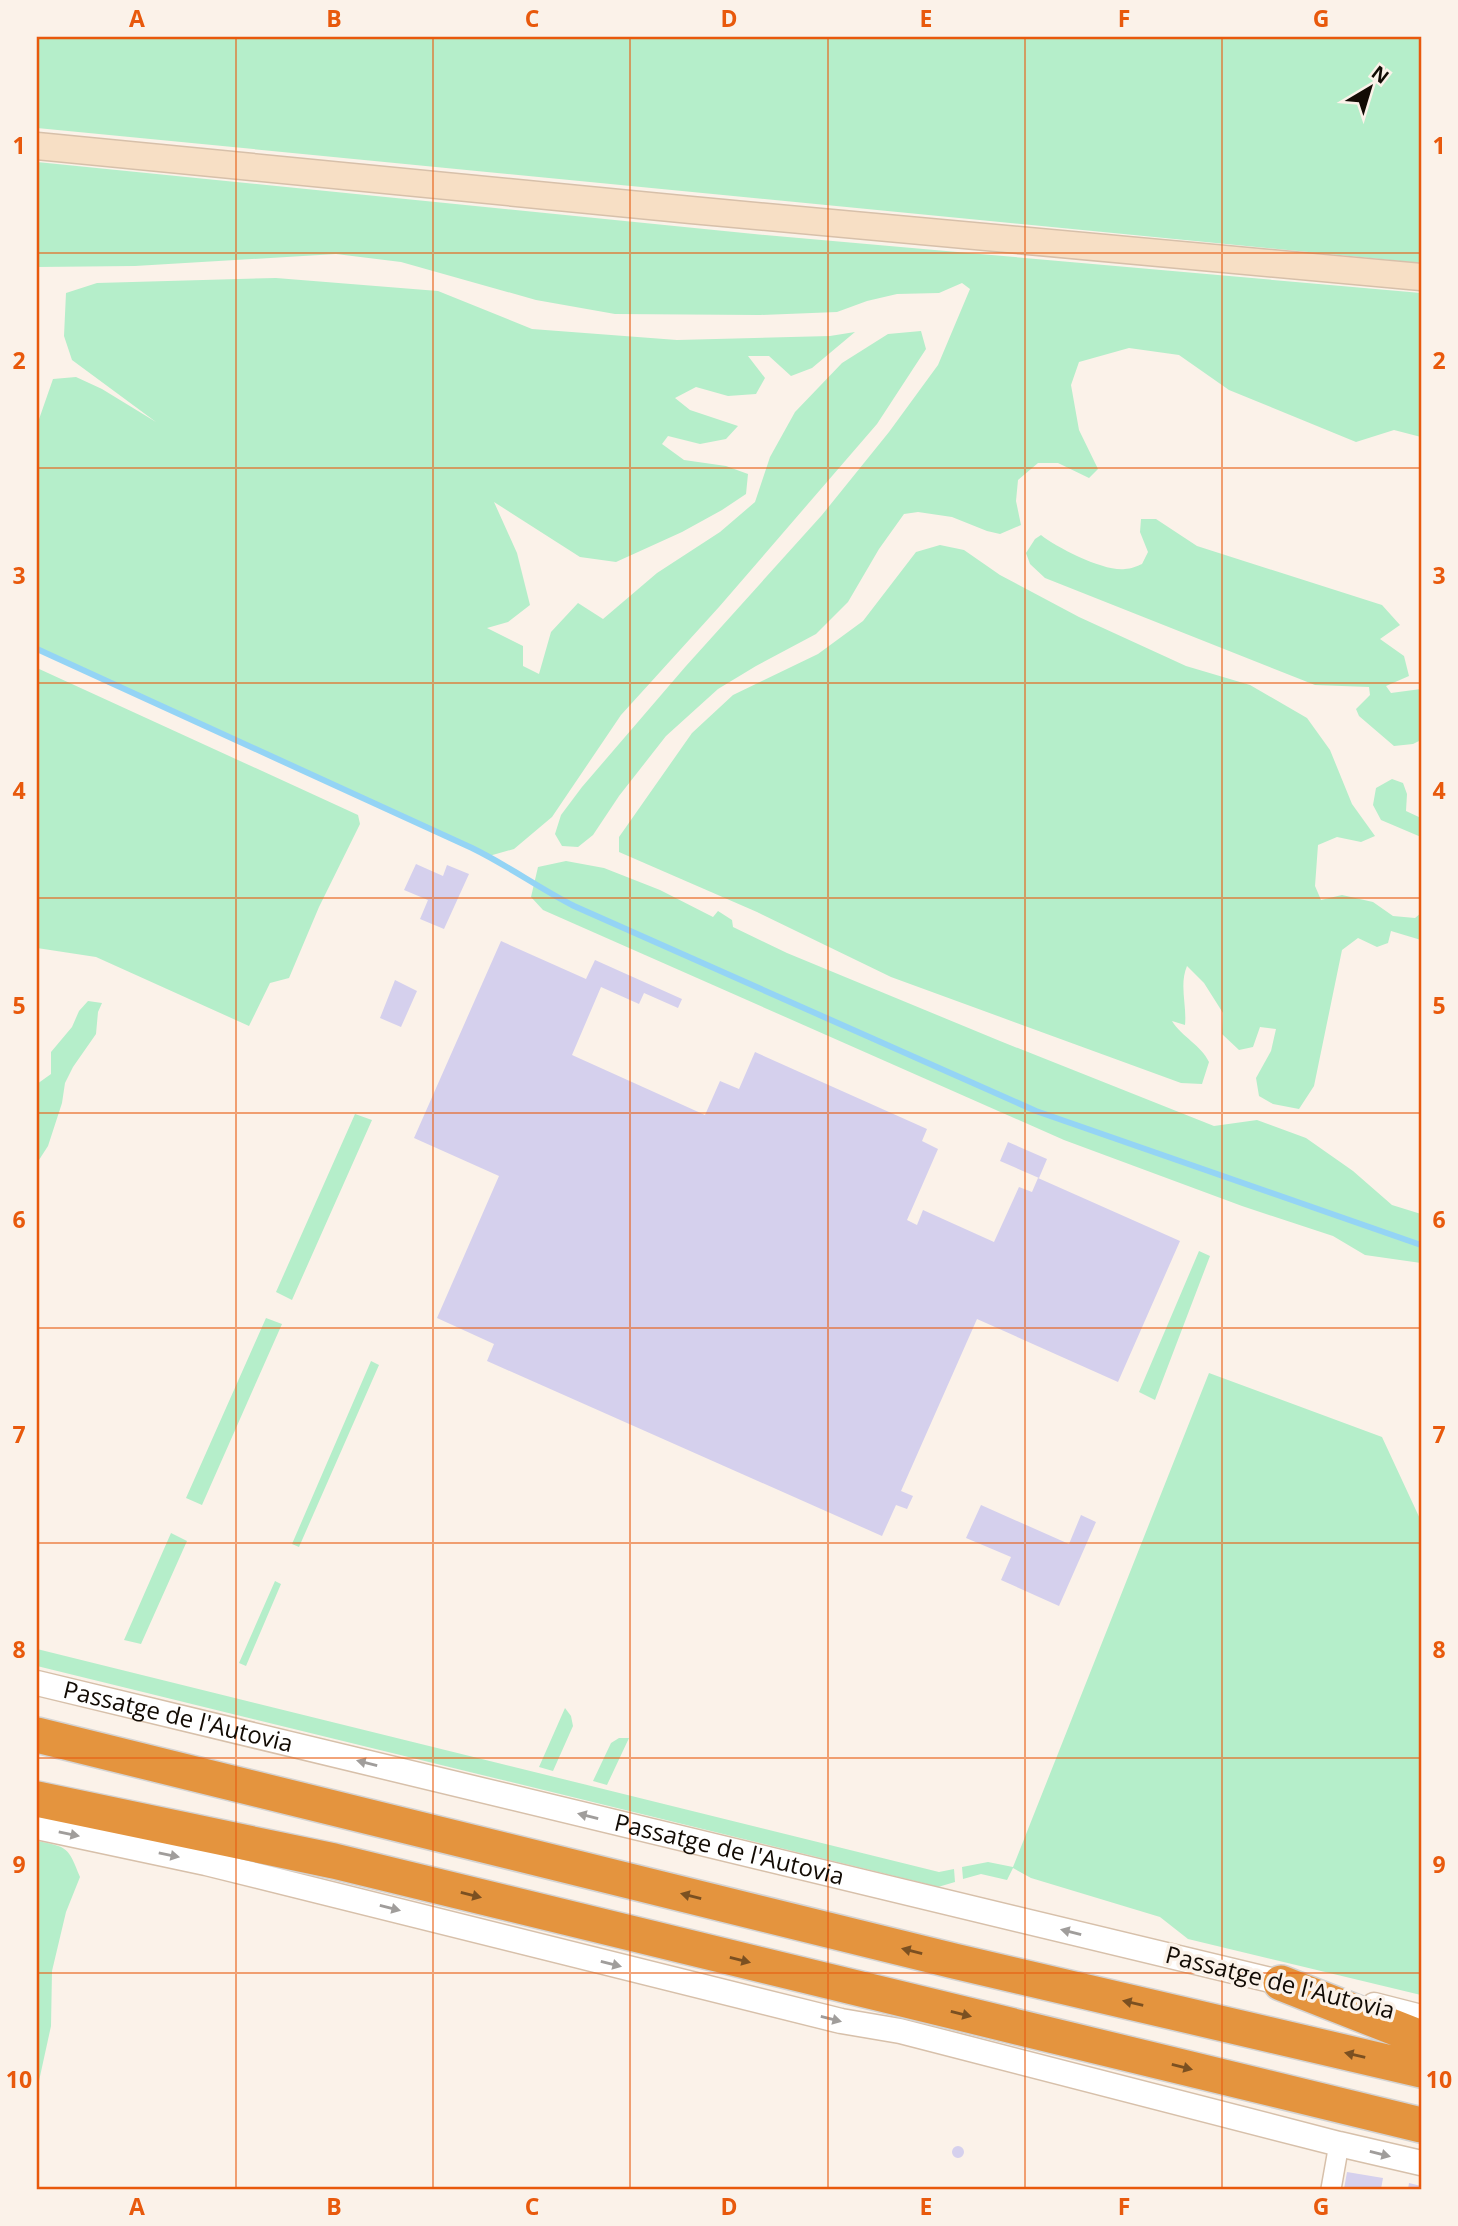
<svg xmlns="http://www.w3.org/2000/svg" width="1458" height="2226" font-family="'Open Sans',sans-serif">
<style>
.green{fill:#b5eeca}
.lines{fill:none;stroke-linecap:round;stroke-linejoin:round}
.stream{stroke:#94d4f5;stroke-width:6}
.building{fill:#d5d0ed}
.minor-casing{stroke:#d7c0aa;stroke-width:22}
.tertiary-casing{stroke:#d7c0aa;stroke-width:27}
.secondary-casing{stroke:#d7c0aa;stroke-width:29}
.motorway-casing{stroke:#d4d3d2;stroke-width:38}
.minor{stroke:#fff;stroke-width:19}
.tertiary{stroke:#fff;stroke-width:24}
.secondary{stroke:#f7dfc5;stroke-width:26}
.motorway{stroke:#e4943e;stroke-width:35}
.oneway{fill:#a09d9b}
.oneway2{fill:#7b5021}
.grid{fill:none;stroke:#e8590c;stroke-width:2;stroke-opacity:0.55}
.labels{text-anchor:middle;stroke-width:7;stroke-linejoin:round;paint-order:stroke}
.street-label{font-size:24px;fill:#120b04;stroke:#fbf2e9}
.neatline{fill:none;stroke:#e8590c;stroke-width:2.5}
.grid-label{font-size:23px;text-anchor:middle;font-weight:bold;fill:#e8590c}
</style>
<rect width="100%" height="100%" fill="#fbf2e9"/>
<!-- green -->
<path class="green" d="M 37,37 L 1421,37 L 1421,263 L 37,128 Z
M 37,162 L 765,235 L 1421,293 L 1421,437 L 1394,430 L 1356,442 L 1229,390 L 1179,355 L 1129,348 L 1079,362 L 1071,385 L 1079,430 L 1098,469 L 1089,478 L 1058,463 L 1038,463 L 1018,480 L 1016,501 L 1021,525 L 1000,534 L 987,531 L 952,517 L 918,512 L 904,514 L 879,549 L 848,602 L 816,634 L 756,666 L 718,689 L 666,736 L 619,796 L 593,835 L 578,847 L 562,846 L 555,834 L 561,815 L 582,787 L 686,666 L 822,515 L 889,432 L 938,365 L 970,289 L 962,283 L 939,293 L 897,294 L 867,301 L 837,312 L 760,315 L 615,314 L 536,300 L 401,262 L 336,254 L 135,266 L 37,267 Z
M 276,278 L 438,291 L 532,329 L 677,340 L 830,336 L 855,332 L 812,368 L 791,376 L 769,356 L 748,356 L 765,378 L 756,394 L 728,396 L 696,387 L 675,398 L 690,410 L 738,426 L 726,439 L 700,444 L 668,436 L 662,444 L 684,460 L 726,466 L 748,474 L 746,494 L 722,510 L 682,532 L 616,562 L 580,557 L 494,502 L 517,553 L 530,605 L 508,622 L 487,628 L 523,646 L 523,666 L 539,674 L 551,632 L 578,603 L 603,619 L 657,573 L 720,532 L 755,502 L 770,457 L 795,412 L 842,363 L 888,334 L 921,331 L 926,349 L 877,424 L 719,607 L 621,715 L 552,817 L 514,849 L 489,856 L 37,649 L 37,425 L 53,379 L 76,377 L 102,389 L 156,422 L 72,360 L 64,336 L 66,293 L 97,283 Z
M 1141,519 L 1156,519 L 1197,546 L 1382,605 L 1400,625 L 1380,639 L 1404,656 L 1409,676 L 1386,686 L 1391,693 L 1421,689 L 1421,740 L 1413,744 L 1394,746 L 1359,716 L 1356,709 L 1370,695 L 1369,687 L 1315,685 L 1045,578 L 1030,564 L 1026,553 L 1035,539 L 1041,535 C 1057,548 1105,572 1125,569 C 1131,569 1137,566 1142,564 L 1148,552 L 1140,532 Z
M 940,545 L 964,550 L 1000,575 L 1079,617 L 1186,666 L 1250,685 L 1307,718 L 1330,750 L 1352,804 L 1375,836 L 1361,842 L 1337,837 L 1318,845 L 1315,886 L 1321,900 L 1342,895 L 1373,902 L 1393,916 L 1415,918 L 1421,913 L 1421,940 L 1391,931 L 1388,943 L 1377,947 L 1358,938 L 1342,950 L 1314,1086 L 1299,1109 L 1273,1104 L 1259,1096 L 1256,1078 L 1271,1051 L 1276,1029 L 1260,1027 L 1253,1047 L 1239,1050 L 1222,1034 L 1223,1013 L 1204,983 L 1187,966 C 1179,985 1187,1005 1185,1025 L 1172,1021 C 1182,1037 1201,1045 1209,1062 L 1202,1084 L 1181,1083 L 891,977 L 757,912 L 619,852 L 619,837 L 692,733 L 733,695 L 818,654 L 863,621 L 916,552 Z
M 37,668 L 358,815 L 360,824 L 319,907 L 289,978 L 270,983 L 249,1026 L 96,957 L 37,948 Z
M 1392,779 L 1403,783 L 1407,794 L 1406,811 L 1421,818 L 1421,837 L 1381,820 L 1373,805 L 1376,788 Z
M 566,861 L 604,868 L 660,890 L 713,917 L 718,911 L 732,920 L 733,927 L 787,953 L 1000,1041 L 1214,1126 L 1257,1120 L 1306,1138 L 1353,1171 L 1392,1205 L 1421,1214 L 1421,1263 L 1365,1255 L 1333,1236 L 1242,1206 L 1064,1140 L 543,910 L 531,897 L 538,867 Z
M 88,1001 L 102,1003 L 98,1012 L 96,1034 L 73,1067 L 65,1083 L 62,1103 L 48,1146 L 37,1163 L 37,1084 L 51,1074 L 51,1052 L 72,1027 L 79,1011 Z
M 355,1114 L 372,1120 L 292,1300 L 276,1292 Z
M 1199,1251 L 1210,1256 L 1155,1400 L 1139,1392 Z
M 266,1318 L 282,1324 L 202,1505 L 186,1498 Z
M 371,1361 L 379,1365 L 299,1547 L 292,1544 Z
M 1209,1373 L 1382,1437 L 1421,1521 L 1421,1995 L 1188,1939 L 1160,1917 L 1031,1878 L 1013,1868 L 1007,1880 L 981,1874 L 963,1879 L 962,1867 L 988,1862 L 1013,1867 Z
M 171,1533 L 187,1541 L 141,1644 L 124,1640 Z
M 275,1581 L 281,1584 L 246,1666 L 239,1663 Z
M 37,1649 L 939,1872 L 954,1869 L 955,1882 L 938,1887 L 919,1882 L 37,1666 Z
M 565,1708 L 571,1716 L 573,1726 L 553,1771 L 539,1767 Z
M 619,1738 L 629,1738 L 607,1785 L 593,1781 L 611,1743 Z
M 37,1841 C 68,1847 68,1847 80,1877 L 66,1912 L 52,1971 L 51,2026 L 37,2090 Z"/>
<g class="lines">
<!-- stream -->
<path class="stream" d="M 37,649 L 472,848 C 507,865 539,888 574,906 L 1036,1111 L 1421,1245"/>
</g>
<!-- building -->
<path class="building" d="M 416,864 L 443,876 L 447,865 L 469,874 L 444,929 L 420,919 L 428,900 L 404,890 Z
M 501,941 L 586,979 L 595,960 L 682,999 L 678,1008 L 644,993 L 639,1004 L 601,987 L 572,1055 L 705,1115 L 720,1081 L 739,1089 L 755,1052 L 927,1129 L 922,1141 L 938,1149 L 907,1220 L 917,1225 L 923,1210 L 994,1242 L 1019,1187 L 1032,1192 L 1038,1178 L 1180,1241 L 1118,1382 L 977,1319 L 901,1491 L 913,1496 L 907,1509 L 896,1505 L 882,1536 L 487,1361 L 494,1344 L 437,1318 L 499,1176 L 414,1138 Z
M 395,980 L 417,991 L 401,1027 L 380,1018 Z
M 1008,1142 L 1047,1159 L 1039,1178 L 1000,1161 Z
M 981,1505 L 1069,1544 L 1081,1515 L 1096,1522 L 1059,1606 L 1001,1580 L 1011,1557 L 966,1538 Z
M952 2152a6 6 0 1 1 12 0a6 6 0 1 1-12 0Z
M 1347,2172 L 1383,2178 L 1381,2189 L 1355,2187 L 1355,2189 L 1344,2189 Z
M 1409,2183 L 1421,2186 L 1421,2189 L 1408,2189 Z"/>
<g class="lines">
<defs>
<path id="minor" d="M 1331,2189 L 1339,2144"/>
<g id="tertiary">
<path id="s1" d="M 37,1683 L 1295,1986"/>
<path d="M 37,1827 L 206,1863 L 841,2021 L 900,2031 L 1339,2144 L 1421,2163"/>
<path d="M 1374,2005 L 1421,2017"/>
</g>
<path id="secondary" d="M 37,146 L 691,210 L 1421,277"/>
<path id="motorway" d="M 37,1735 L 954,1961 L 1421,2070
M 37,1799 L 334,1861 L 1421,2125
M 1281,1983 L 1421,2038"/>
</defs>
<!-- minor casing -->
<use href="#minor" class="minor-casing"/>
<!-- tertiary casing -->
<use href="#tertiary" class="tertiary-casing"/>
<!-- secondary casing -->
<use href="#secondary" class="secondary-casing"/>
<!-- motorway casing -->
<use href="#motorway" class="motorway-casing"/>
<!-- minor -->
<use href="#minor" class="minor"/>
<!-- tertiary -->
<use href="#tertiary" class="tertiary"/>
<!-- secondary -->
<use href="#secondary" class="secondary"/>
<!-- motorway -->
<use href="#motorway" class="motorway"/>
</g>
<!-- one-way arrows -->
<defs><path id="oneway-solid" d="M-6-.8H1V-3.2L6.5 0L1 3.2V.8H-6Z" transform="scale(1.75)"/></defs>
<g class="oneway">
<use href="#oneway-solid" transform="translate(367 1763) rotate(-166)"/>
<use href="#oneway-solid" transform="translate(588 1816) rotate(-166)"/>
<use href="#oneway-solid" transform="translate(69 1834) rotate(12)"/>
<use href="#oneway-solid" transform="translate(169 1855) rotate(12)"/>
<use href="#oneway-solid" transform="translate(390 1908) rotate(14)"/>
<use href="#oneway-solid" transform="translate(1071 1932) rotate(-166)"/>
<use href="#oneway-solid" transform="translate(611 1964) rotate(14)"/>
<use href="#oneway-solid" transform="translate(831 2019) rotate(14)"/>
<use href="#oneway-solid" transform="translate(1380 2154) rotate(14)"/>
</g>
<g class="oneway2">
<use href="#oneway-solid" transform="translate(471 1895) rotate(14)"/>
<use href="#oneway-solid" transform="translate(691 1896) rotate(-166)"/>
<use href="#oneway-solid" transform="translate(912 1951) rotate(-166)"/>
<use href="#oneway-solid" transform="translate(740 1960) rotate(14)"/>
<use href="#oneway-solid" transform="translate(1133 2003) rotate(-167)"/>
<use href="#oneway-solid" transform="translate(961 2014) rotate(14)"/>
<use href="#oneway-solid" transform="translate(1355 2055) rotate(-167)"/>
<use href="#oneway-solid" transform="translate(1182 2067) rotate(14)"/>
</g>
<!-- grid -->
<path class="grid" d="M 236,37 L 236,2189M 433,37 L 433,2189M 630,37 L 630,2189M 828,37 L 828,2189M 1025,37 L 1025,2189M 1222,37 L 1222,2189M 37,253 L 1421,253M 37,468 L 1421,468M 37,683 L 1421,683M 37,898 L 1421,898M 37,1113 L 1421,1113M 37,1328 L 1421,1328M 37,1543 L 1421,1543M 37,1758 L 1421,1758M 37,1973 L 1421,1973"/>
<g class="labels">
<!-- street labels -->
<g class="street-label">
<text dy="8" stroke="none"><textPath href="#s1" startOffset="145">Passatge de l'Autovia</textPath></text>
<text dy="8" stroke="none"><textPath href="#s1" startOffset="712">Passatge de l'Autovia</textPath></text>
<text transform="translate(1280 1983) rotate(14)" y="8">Passatge de l'Autovia</text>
</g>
</g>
<!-- border -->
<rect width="1458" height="2226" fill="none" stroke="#fbf2e9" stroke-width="77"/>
<!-- north arrow -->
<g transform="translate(1370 88) rotate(38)" stroke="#fbf2e9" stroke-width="5" paint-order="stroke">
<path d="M0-5L12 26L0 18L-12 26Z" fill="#120b04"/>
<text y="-10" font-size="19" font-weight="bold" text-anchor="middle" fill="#120b04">N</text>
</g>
<rect x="38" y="38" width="1382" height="2150" class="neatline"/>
<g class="grid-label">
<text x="137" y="27">A</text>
<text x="334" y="27">B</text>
<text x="532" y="27">C</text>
<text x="729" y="27">D</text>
<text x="926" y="27">E</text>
<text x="1124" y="27">F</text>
<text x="1321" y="27">G</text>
<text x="19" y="154">1</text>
<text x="1439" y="154">1</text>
<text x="19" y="369">2</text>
<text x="1439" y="369">2</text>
<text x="19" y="584">3</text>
<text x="1439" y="584">3</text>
<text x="19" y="799">4</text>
<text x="1439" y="799">4</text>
<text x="19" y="1014">5</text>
<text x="1439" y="1014">5</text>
<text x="19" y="1228">6</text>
<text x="1439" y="1228">6</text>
<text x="19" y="1443">7</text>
<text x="1439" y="1443">7</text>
<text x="19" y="1658">8</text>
<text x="1439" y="1658">8</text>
<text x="19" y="1873">9</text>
<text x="1439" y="1873">9</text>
<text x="19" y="2088">10</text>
<text x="1439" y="2088">10</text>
<text x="137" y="2215">A</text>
<text x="334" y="2215">B</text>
<text x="532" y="2215">C</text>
<text x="729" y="2215">D</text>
<text x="926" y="2215">E</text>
<text x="1124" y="2215">F</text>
<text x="1321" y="2215">G</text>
</g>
</svg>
